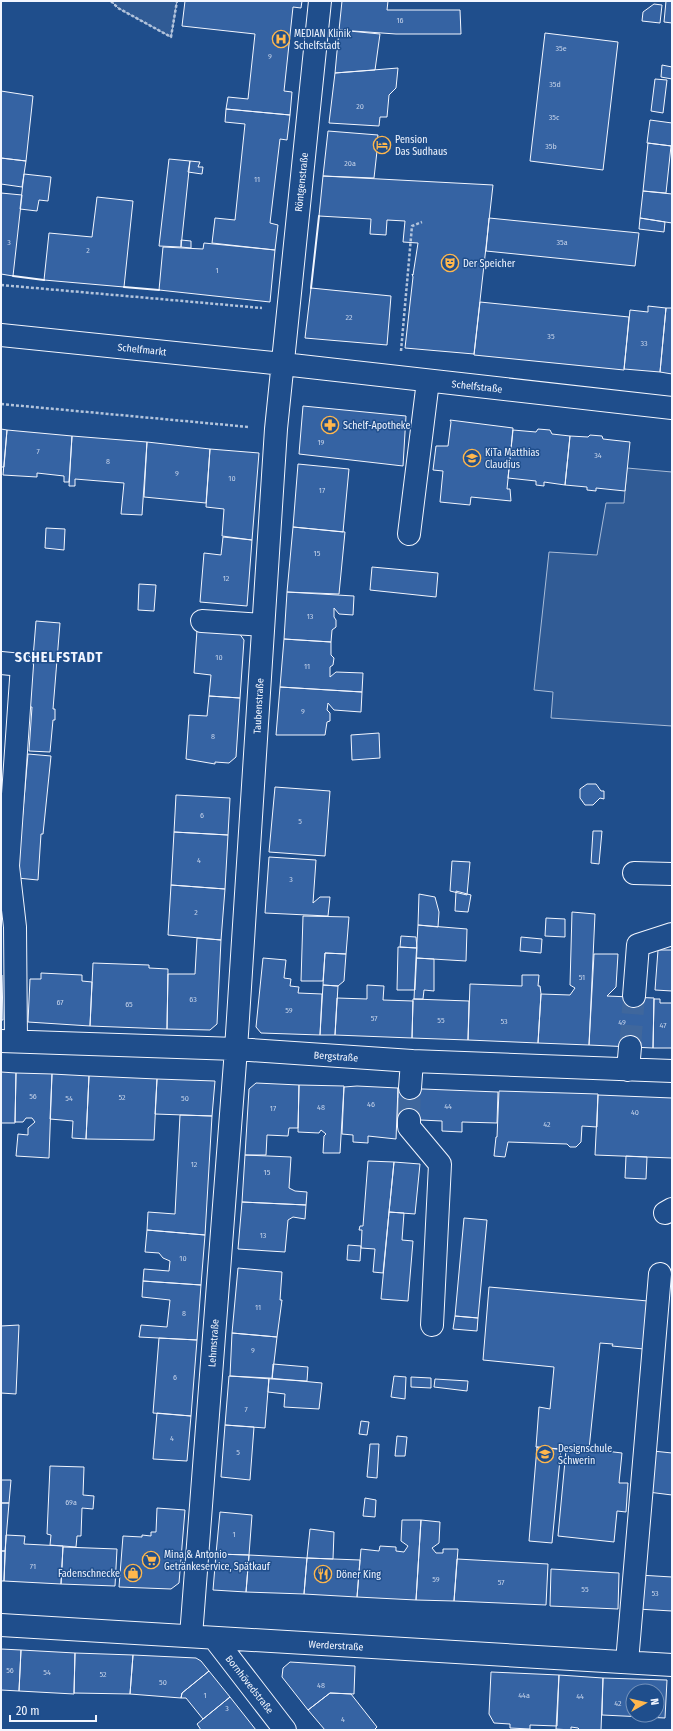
<svg xmlns="http://www.w3.org/2000/svg" width="673" height="1731" font-family="'Fira Sans Condensed',sans-serif">
<style>
.built{fill:#305b95;stroke:#a8bbd7}
.building{fill:#3563a3;stroke:#f2f6ff;fill-rule:evenodd}
.lines{fill:none;stroke-linecap:round;stroke-linejoin:round}
.minor-tunnel{stroke:#3f679d;stroke-width:22;stroke-dasharray:22 11;stroke-linecap:butt}
.minor-casing{stroke:#f2f6ff;stroke-width:24}
.path{stroke:#b3c4dc;stroke-width:2.5;stroke-dasharray:3 2;stroke-linecap:butt}
.minor{stroke:#1f4e8c;stroke-width:22}
.wall{stroke:#f2f6ff;stroke-width:2}
.labels{text-anchor:middle;stroke-width:3;stroke-linejoin:round;paint-order:stroke}
.number-label{font-size:8px;fill:#c3d1e8}
.poi-label{font-size:10px;fill:#f2f6ff;stroke:#1f4e8c;text-anchor:start}
.street-label{font-size:10px;fill:#f2f6ff;stroke:#1f4e8c}
.district-label{font-size:14px;font-weight:bold;letter-spacing:1px;fill:#f2f6ff;stroke:#1f4e8c}
</style>
<rect width="100%" height="100%" fill="#1f4e8c"/>
<!-- built -->
<path class="built" d="M 111,1 L 177,1 L 171,37 L 118,8 Z
M 627,468 L 672,472 L 672,726 L 551,718 L 553,692 L 534,690 L 549,552 L 597,555 L 606,503 L 624,503 Z"/>
<!-- building -->
<path class="building" d="M 185,1 L 302,1 L 301,8 L 293,7 L 284,91 L 292,92 L 290,115 L 226,109 L 228,97 L 248,99 L 255,34 L 182,26 Z
M 342,1 L 388,1 L 387,10 L 460,10 L 461,34 L 396,34 L 339,30 Z
M 666,1 L 672,1 L 672,23 L 664,22 Z
M 654,4 L 662,5 L 660,23 L 642,21 L 643,12 Z
M 339,30 L 380,34 L 375,70 L 335,73 Z
M 545,33 L 618,42 L 603,170 L 530,161 Z
M 662,65 L 672,67 L 672,79 L 661,77 Z
M 398,68 L 396,88 L 389,95 L 387,117 L 380,117 L 379,126 L 329,123 L 335,73 Z
M 655,79 L 667,80 L 663,113 L 651,111 Z
M 1,91 L 33,96 L 26,161 L 1,158 Z
M 226,109 L 290,115 L 287,140 L 280,139 L 270,223 L 278,225 L 275,250 L 212,243 L 215,218 L 235,220 L 245,124 L 225,122 Z
M 650,120 L 672,123 L 672,146 L 647,143 Z
M 328,131 L 378,135 L 377,141 L 385,145 L 383,150 L 377,151 L 374,178 L 323,176 Z
M 648,143 L 671,146 L 666,193 L 643,191 Z
M 1,158 L 26,161 L 22,187 L 1,184 Z
M 169,159 L 190,161 L 181,247 L 159,246 Z
M 190,161 L 200,162 L 198,167 L 203,167 L 202,174 L 188,172 Z
M 24,174 L 51,177 L 48,201 L 39,200 L 37,211 L 20,209 Z
M 323,176 L 493,185 L 474,354 L 405,348 L 413,277 L 412,274 L 413,275 L 418,243 L 403,242 L 405,221 L 387,220 L 386,235 L 370,234 L 371,219 L 319,216 Z
M 643,191 L 672,194 L 672,223 L 640,218 Z
M 1,193 L 22,195 L 13,276 L 1,274 Z
M 97,197 L 133,201 L 124,287 L 44,280 L 49,233 L 92,237 Z
M 489,218 L 639,233 L 635,266 L 486,251 Z
M 640,218 L 665,222 L 664,232 L 639,229 Z
M 181,240 L 191,241 L 191,248 L 181,247 Z
M 204,243 L 275,250 L 270,302 L 159,290 L 163,247 L 203,249 Z
M 311,288 L 391,296 L 387,345 L 305,338 Z
M 480,302 L 629,317 L 624,370 L 474,355 Z
M 648,306 L 666,308 L 660,372 L 624,369 L 630,310 L 648,312 Z
M 666,308 L 672,308 L 672,374 L 660,372 Z
M 303,406 L 406,416 L 403,466 L 299,454 Z
M 450,420 L 513,428 L 507,489 L 510,489 L 511,501 L 471,497 L 470,505 L 440,502 L 443,471 L 433,470 L 436,446 L 448,446 L 451,422 Z
M 1,429 L 7,430 L 4,467 L 1,467 Z
M 538,429 L 550,430 L 552,434 L 570,436 L 565,485 L 544,482 L 544,486 L 536,485 L 536,481 L 508,478 L 513,430 L 536,432 Z
M 7,430 L 72,436 L 69,482 L 64,482 L 64,476 L 37,473 L 37,477 L 3,475 Z
M 590,435 L 602,436 L 603,439 L 630,442 L 625,491 L 596,488 L 596,491 L 587,490 L 587,487 L 565,485 L 570,436 L 588,437 Z
M 72,436 L 147,442 L 142,515 L 121,514 L 124,483 L 75,479 L 75,486 L 69,486 Z
M 147,442 L 210,449 L 206,503 L 144,497 Z
M 210,449 L 259,453 L 252,540 L 222,536 L 224,509 L 206,507 Z
M 298,464 L 349,469 L 343,532 L 293,527 Z
M 293,527 L 345,532 L 339,594 L 287,592 Z
M 46,528 L 65,529 L 64,550 L 45,548 Z
M 223,537 L 252,540 L 247,606 L 200,602 L 204,553 L 221,555 Z
M 372,567 L 438,573 L 436,597 L 370,590 Z
M 139,584 L 156,585 L 154,611 L 138,610 Z
M 287,592 L 354,596 L 353,615 L 339,614 L 334,608 L 334,617 L 336,620 L 336,627 L 332,630 L 331,642 L 284,639 Z
M 36,621 L 60,623 L 53,709 L 55,709 L 55,720 L 53,720 L 50,752 L 29,751 L 32,707 L 29,707 Z
M 197,630 L 239,633 L 244,640 L 240,698 L 209,696 L 211,675 L 194,673 Z
M 284,639 L 331,642 L 331,655 L 334,658 L 333,665 L 330,667 L 330,677 L 336,672 L 363,673 L 362,692 L 280,687 Z
M 280,687 L 362,692 L 361,712 L 334,710 L 328,703 L 327,710 L 330,713 L 330,721 L 327,722 L 325,735 L 276,735 Z
M 209,696 L 240,698 L 236,757 L 229,763 L 215,762 L 215,764 L 186,759 L 189,715 L 207,716 Z
M 379,733 L 380,758 L 352,760 L 351,735 Z
M 28,754 L 51,756 L 43,834 L 41,834 L 38,880 L 17,878 Z
M 587,784 L 596,784 L 601,791 L 604,791 L 604,799 L 600,798 L 593,805 L 585,805 L 580,798 L 580,789 Z
M 275,787 L 330,791 L 325,856 L 269,852 Z
M 176,795 L 230,798 L 228,835 L 174,832 Z
M 593,831 L 602,831 L 599,864 L 591,863 Z
M 174,832 L 228,835 L 225,889 L 171,885 Z
M 269,857 L 316,860 L 313,903 L 320,897 L 330,897 L 328,916 L 265,913 Z
M 452,861 L 470,862 L 467,895 L 450,891 Z
M 171,885 L 225,889 L 221,940 L 168,935 Z
M 456,891 L 471,895 L 468,912 L 455,911 Z
M 419,894 L 435,897 L 439,912 L 438,927 L 418,925 Z
M 572,912 L 595,914 L 589,1045 L 538,1043 L 541,994 L 570,995 L 575,988 L 570,985 Z
M 303,916 L 349,917 L 346,954 L 325,953 L 323,981 L 301,981 Z
M 546,918 L 565,919 L 565,937 L 545,936 Z
M 418,925 L 467,929 L 466,961 L 416,958 Z
M 401,936 L 416,937 L 417,948 L 400,947 Z
M 521,937 L 542,939 L 541,953 L 520,951 Z
M 197,938 L 221,940 L 217,1024 L 210,1030 L 167,1029 L 168,974 L 195,974 Z
M 398,947 L 417,948 L 415,990 L 397,990 Z
M 658,950 L 672,950 L 672,991 L 655,990 Z
M 325,953 L 346,954 L 344,981 L 338,986 L 323,985 Z
M 594,954 L 618,954 L 616,987 L 607,996 L 654,998 L 653,1048 L 589,1045 Z
M 263,958 L 286,960 L 284,978 L 291,979 L 290,986 L 299,987 L 298,993 L 322,994 L 320,1035 L 261,1033 L 256,1027 Z
M 416,958 L 434,959 L 434,991 L 424,990 L 423,999 L 414,999 Z
M 93,963 L 149,965 L 149,968 L 168,969 L 167,1029 L 90,1026 Z
M 41,973 L 82,975 L 82,981 L 92,982 L 90,1026 L 28,1022 L 30,979 L 41,979 Z
M 1,975 L 2,975 L 3,1020 L 1,1020 Z
M 522,975 L 539,975 L 538,986 L 540,986 L 541,994 L 538,1043 L 468,1040 L 470,984 L 522,986 Z
M 323,985 L 338,986 L 335,1035 L 320,1035 Z
M 367,985 L 384,986 L 383,1000 L 413,1001 L 412,1038 L 335,1035 L 337,998 L 367,999 Z
M 413,999 L 469,1001 L 468,1040 L 412,1038 Z
M 654,999 L 660,999 L 660,1003 L 672,1003 L 672,1048 L 653,1048 Z
M 1,1072 L 16,1073 L 15,1123 L 1,1123 Z
M 16,1073 L 52,1074 L 49,1158 L 16,1156 L 18,1134 L 28,1135 L 28,1128 L 35,1122 L 32,1118 L 26,1118 L 23,1122 L 15,1122 Z
M 52,1074 L 89,1076 L 86,1139 L 72,1138 L 73,1121 L 50,1119 Z
M 89,1076 L 157,1079 L 154,1140 L 86,1139 Z
M 157,1079 L 215,1081 L 212,1116 L 155,1114 Z
M 256,1083 L 299,1085 L 298,1128 L 289,1128 L 288,1136 L 267,1135 L 266,1155 L 245,1155 L 249,1089 Z
M 299,1085 L 344,1086 L 340,1153 L 323,1153 L 324,1136 L 326,1134 L 321,1130 L 319,1133 L 298,1132 Z
M 357,1086 L 398,1088 L 396,1139 L 368,1136 L 368,1143 L 353,1142 L 353,1135 L 342,1134 L 344,1087 Z
M 398,1088 L 498,1092 L 497,1123 L 462,1122 L 462,1132 L 442,1131 L 442,1121 L 398,1119 Z
M 499,1091 L 598,1094 L 597,1127 L 582,1126 L 581,1142 L 576,1147 L 570,1147 L 567,1144 L 508,1142 L 505,1157 L 494,1156 L 496,1137 L 497,1137 Z
M 598,1095 L 672,1098 L 672,1158 L 595,1155 Z
M 180,1115 L 212,1116 L 205,1235 L 147,1230 L 148,1212 L 175,1214 Z
M 245,1155 L 291,1157 L 289,1188 L 295,1191 L 307,1192 L 306,1205 L 242,1202 Z
M 626,1156 L 647,1157 L 646,1179 L 625,1178 Z
M 368,1161 L 394,1162 L 383,1273 L 373,1272 L 375,1249 L 361,1248 L 362,1230 L 359,1230 L 360,1226 L 363,1226 Z
M 394,1162 L 420,1164 L 415,1214 L 389,1212 Z
M 242,1202 L 306,1205 L 305,1219 L 293,1217 L 288,1220 L 285,1252 L 238,1249 Z
M 389,1212 L 404,1213 L 402,1240 L 413,1241 L 408,1301 L 381,1299 Z
M 464,1218 L 487,1220 L 478,1318 L 455,1316 Z
M 147,1230 L 205,1235 L 201,1285 L 143,1281 L 144,1269 L 169,1271 L 170,1261 L 163,1258 L 159,1253 L 145,1252 Z
M 348,1245 L 361,1246 L 360,1261 L 347,1260 Z
M 238,1268 L 282,1272 L 280,1300 L 282,1300 L 277,1337 L 232,1333 Z
M 143,1281 L 201,1285 L 197,1340 L 139,1337 L 141,1325 L 167,1327 L 170,1300 L 142,1297 Z
M 489,1287 L 648,1301 L 644,1349 L 612,1346 L 613,1344 L 600,1343 L 589,1449 L 566,1450 L 536,1447 L 539,1407 L 550,1409 L 554,1367 L 483,1360 Z
M 455,1316 L 478,1318 L 477,1331 L 453,1329 Z
M 19,1325 L 16,1394 L 1,1393 L 1,1326 Z
M 232,1333 L 277,1337 L 272,1379 L 230,1376 Z
M 159,1338 L 197,1340 L 191,1416 L 153,1413 Z
M 273,1364 L 308,1367 L 307,1381 L 272,1379 Z
M 229,1376 L 269,1378 L 265,1428 L 225,1425 Z
M 394,1376 L 406,1377 L 405,1399 L 391,1397 Z
M 411,1377 L 431,1378 L 431,1388 L 411,1387 Z
M 269,1378 L 322,1383 L 319,1409 L 284,1407 L 285,1394 L 268,1392 Z
M 435,1379 L 468,1381 L 467,1391 L 434,1387 Z
M 157,1413 L 191,1416 L 187,1461 L 153,1459 Z
M 361,1421 L 369,1422 L 367,1435 L 359,1434 Z
M 225,1425 L 254,1427 L 250,1480 L 221,1477 Z
M 397,1436 L 407,1437 L 405,1456 L 395,1456 Z
M 370,1444 L 379,1444 L 377,1478 L 367,1477 Z
M 537,1447 L 561,1449 L 552,1543 L 529,1541 Z
M 589,1449 L 622,1453 L 619,1483 L 628,1483 L 626,1512 L 617,1511 L 614,1542 L 558,1536 L 566,1450 Z
M 653,1451 L 672,1453 L 672,1495 L 648,1492 Z
M 50,1466 L 84,1467 L 83,1495 L 94,1496 L 93,1509 L 82,1508 L 81,1536 L 77,1536 L 76,1547 L 50,1545 L 51,1535 L 47,1534 Z
M 1,1480 L 11,1480 L 9,1503 L 1,1503 Z
M 365,1498 L 376,1500 L 375,1517 L 363,1516 Z
M 1,1503 L 9,1503 L 5,1551 L 1,1551 Z
M 157,1508 L 185,1510 L 179,1583 L 171,1589 L 119,1587 L 123,1536 L 142,1537 L 142,1535 L 151,1536 L 151,1532 L 156,1532 Z
M 220,1512 L 252,1515 L 249,1555 L 216,1554 Z
M 402,1520 L 421,1520 L 416,1600 L 357,1597 L 361,1549 L 379,1551 L 380,1546 L 396,1547 L 396,1551 L 404,1552 L 408,1546 L 401,1541 Z
M 421,1520 L 440,1522 L 439,1543 L 432,1548 L 436,1553 L 443,1553 L 443,1549 L 458,1549 L 454,1601 L 416,1600 Z
M 310,1529 L 334,1532 L 333,1559 L 307,1558 Z
M 6,1535 L 25,1536 L 24,1544 L 63,1546 L 61,1584 L 4,1581 Z
M 63,1547 L 117,1549 L 115,1586 L 61,1584 Z
M 1,1551 L 5,1551 L 4,1581 L 1,1581 Z
M 216,1554 L 249,1555 L 246,1592 L 213,1590 Z
M 249,1555 L 307,1558 L 304,1594 L 246,1592 Z
M 307,1558 L 360,1560 L 357,1597 L 304,1594 Z
M 457,1559 L 548,1564 L 546,1605 L 454,1601 Z
M 551,1569 L 619,1573 L 618,1609 L 550,1606 Z
M 639,1575 L 672,1577 L 672,1611 L 637,1609 Z
M 1,1649 L 21,1650 L 19,1691 L 1,1690 Z
M 21,1650 L 75,1653 L 74,1694 L 19,1691 Z
M 75,1653 L 133,1655 L 130,1694 L 74,1693 Z
M 133,1655 L 196,1658 L 201,1661 L 209,1671 L 182,1693 L 181,1698 L 130,1694 Z
M 290,1662 L 355,1666 L 354,1694 L 330,1693 L 308,1710 L 282,1677 L 283,1668 Z
M 209,1671 L 230,1697 L 203,1719 L 186,1698 L 181,1698 L 182,1693 Z
M 491,1672 L 559,1675 L 557,1726 L 530,1725 L 530,1729 L 510,1728 L 510,1724 L 494,1723 L 489,1714 Z
M 559,1675 L 603,1678 L 601,1730 L 580,1730 L 578,1728 L 571,1727 L 571,1730 L 556,1729 Z
M 603,1678 L 667,1680 L 665,1718 L 602,1715 ZM 633,1691 L 657,1691 L 657,1715 L 633,1715 Z
M 330,1693 L 351,1694 L 377,1727 L 374,1730 L 325,1730 L 308,1710 Z
M 230,1697 L 256,1730 L 201,1730 L 197,1724 Z"/>
<g class="lines">
<!-- minor-tunnel -->
<path class="minor-tunnel" d="M 630,1047 L 634,996
M 409,1120 L 410,1088"/>
<defs>
<path id="minor" d="M 1,335 L 283,364 L 672,408
M 409,534 L 428,381
M 202,621 L 263,625
M 1,663 L 22,665 L 8,866 L 15,927 L 16,1041
M 634,873 L 672,874
M 634,996 L 638,945 L 672,934
M 1,1041 L 236,1049 L 412,1061 L 672,1071
M 628,1070 L 630,1047
M 410,1088 L 412,1061
M 409,1120 L 409,1127 L 440,1164 L 432,1325
M 665,1213 L 672,1209
M 1,1625 L 672,1665
M 191,1636 L 236,1049 L 276,429 L 320,1
M 214,1638 L 285,1730
M 627,1662 L 660,1274"/>
</defs>
<!-- minor casing -->
<use href="#minor" class="minor-casing"/>
<!-- path -->
<path class="path" d="M 111,1 L 118,8 L 171,37 L 177,1
M 1,285 L 262,308
M 401,351 L 412,226 L 422,222
M 1,404 L 249,427"/>
<!-- minor -->
<use href="#minor" class="minor"/>
<!-- wall -->
<path class="wall" d="M 13,276 L 44,280
M 124,287 L 159,290
M 311,288 L 319,216"/>
</g>
<!-- icons -->
<defs>
<symbol id="hospital-ring" viewBox="-11 -11 22 22"><circle r="9.5" fill="#1f4e8c" stroke="#ffb74d" stroke-width="1.5"/><path d="M-5-5h3v3.5h4V-5h3V5h-3V1.5h-4V5h-3Z" fill="#ffb74d"/></symbol>
<symbol id="hotel-ring" viewBox="-11 -11 22 22"><circle r="9.5" fill="#1f4e8c" stroke="#ffb74d" stroke-width="1.5"/><path d="M-6-4.5h1.5V1H6V5H4.5V3h-9V5H-6ZM-4 0a1.8 1.8 0 1 1 3.6 0ZM.5 0V-2.5h3Q6-2.5 6 0Z" fill="#ffb74d"/></symbol>
<symbol id="theatre-ring" viewBox="-11 -11 22 22"><circle r="9.5" fill="#1f4e8c" stroke="#ffb74d" stroke-width="1.5"/><path d="M-5-5.5Q0-4 5-5.5V0Q5 5 0 6Q-5 5-5 0ZM-3.3-2.5H-1v1.5H-3.3ZM1-2.5H3.3v1.5H1ZM-2.8 1Q0 5.5 2.8 1Z" fill="#ffb74d"/></symbol>
<symbol id="pharmacy-ring" viewBox="-11 -11 22 22"><circle r="9.5" fill="#1f4e8c" stroke="#ffb74d" stroke-width="1.5"/><path d="M-2-6h4v4h4v4h-4v4h-4v-4h-4v-4h4Z" fill="#ffb74d"/></symbol>
<symbol id="school-ring" viewBox="-11 -11 22 22"><circle r="9.5" fill="#1f4e8c" stroke="#ffb74d" stroke-width="1.5"/><path d="M0-5L7-2L0 1L-7-2ZM-4 1L0 2.5L4 1V4Q0 6-4 4Z" fill="#ffb74d"/></symbol>
<symbol id="supermarket-ring" viewBox="-11 -11 22 22"><circle r="9.5" fill="#1f4e8c" stroke="#ffb74d" stroke-width="1.5"/><path d="M-6-5.5h2.5l.6 2H6L4.5 2H-2.5L-4.4-4H-6ZM-1.5 3.2a1.3 1.3 0 1 0 .1 0ZM3 3.2a1.3 1.3 0 1 0 .1 0Z" fill="#ffb74d"/></symbol>
<symbol id="shop-ring" viewBox="-11 -11 22 22"><circle r="9.5" fill="#1f4e8c" stroke="#ffb74d" stroke-width="1.5"/><path d="M-5-2.5h2.3a2.7 3.5 0 0 1 5.4 0H5L5.5 6h-11ZM-1.5-2.5h3a1.5 2.3 0 0 0-3 0Z" fill="#ffb74d"/></symbol>
<symbol id="restaurant-ring" viewBox="-11 -11 22 22"><circle r="9.5" fill="#1f4e8c" stroke="#ffb74d" stroke-width="1.5"/><path d="M-5-6h1v4h1v-4h1v4h1v-4h1v5L-1.5 .5V6h-2V.5L-5-1ZM5-6V6H3V1.5H1.5Q1.5-4 5-6Z" fill="#ffb74d"/></symbol>
</defs>
<g fill-rule="evenodd">
<use href="#hospital-ring" x="271" y="29" width="20" height="20"/>
<use href="#hotel-ring" x="372" y="135" width="20" height="20"/>
<use href="#theatre-ring" x="440" y="253" width="20" height="20"/>
<use href="#pharmacy-ring" x="320" y="415" width="20" height="20"/>
<use href="#school-ring" x="462" y="448" width="20" height="20"/>
<use href="#school-ring" x="535" y="1444" width="20" height="20"/>
<use href="#supermarket-ring" x="141" y="1550" width="20" height="20"/>
<use href="#shop-ring" x="123" y="1563" width="20" height="20"/>
<use href="#restaurant-ring" x="313" y="1564" width="20" height="20"/>
</g>
<g class="labels">
<!-- number labels -->
<g class="number-label">
<text x="400" y="23">16</text>
<text x="561" y="51">35e</text>
<text x="270" y="59">9</text>
<text x="555" y="87">35d</text>
<text x="360" y="109">20</text>
<text x="554" y="120">35c</text>
<text x="551" y="149">35b</text>
<text x="350" y="166">20a</text>
<text x="257" y="182">11</text>
<text x="9" y="245">3</text>
<text x="562" y="245">35a</text>
<text x="88" y="253">2</text>
<text x="217" y="273">1</text>
<text x="349" y="320">22</text>
<text x="551" y="339">35</text>
<text x="644" y="346">33</text>
<text x="321" y="445">19</text>
<text x="38" y="454">7</text>
<text x="598" y="458">34</text>
<text x="108" y="464">8</text>
<text x="177" y="476">9</text>
<text x="232" y="481">10</text>
<text x="322" y="493">17</text>
<text x="317" y="556">15</text>
<text x="226" y="581">12</text>
<text x="310" y="619">13</text>
<text x="219" y="660">10</text>
<text x="307" y="669">11</text>
<text x="303" y="714">9</text>
<text x="213" y="739">8</text>
<text x="202" y="818">6</text>
<text x="300" y="824">5</text>
<text x="199" y="863">4</text>
<text x="291" y="882">3</text>
<text x="196" y="915">2</text>
<text x="582" y="980">51</text>
<text x="193" y="1002">63</text>
<text x="60" y="1005">67</text>
<text x="129" y="1007">65</text>
<text x="289" y="1013">59</text>
<text x="374" y="1021">57</text>
<text x="441" y="1023">55</text>
<text x="504" y="1024">53</text>
<text x="622" y="1025">49</text>
<text x="663" y="1028">47</text>
<text x="33" y="1099">56</text>
<text x="122" y="1100">52</text>
<text x="69" y="1101">54</text>
<text x="185" y="1101">50</text>
<text x="371" y="1107">46</text>
<text x="448" y="1109">44</text>
<text x="321" y="1110">48</text>
<text x="273" y="1111">17</text>
<text x="635" y="1115">40</text>
<text x="547" y="1127">42</text>
<text x="194" y="1167">12</text>
<text x="267" y="1175">15</text>
<text x="263" y="1238">13</text>
<text x="183" y="1261">10</text>
<text x="258" y="1310">11</text>
<text x="184" y="1316">8</text>
<text x="253" y="1353">9</text>
<text x="175" y="1380">6</text>
<text x="246" y="1412">7</text>
<text x="172" y="1441">4</text>
<text x="238" y="1455">5</text>
<text x="71" y="1505">69a</text>
<text x="234" y="1537">1</text>
<text x="33" y="1569">71</text>
<text x="436" y="1582">59</text>
<text x="501" y="1585">57</text>
<text x="585" y="1592">55</text>
<text x="655" y="1596">53</text>
<text x="10" y="1673">56</text>
<text x="47" y="1675">54</text>
<text x="103" y="1677">52</text>
<text x="163" y="1685">50</text>
<text x="321" y="1688">48</text>
<text x="205" y="1698">1</text>
<text x="524" y="1698">44a</text>
<text x="580" y="1699">44</text>
<text x="618" y="1706">42</text>
<text x="227" y="1711">3</text>
<text x="343" y="1722">4</text>
</g>
<!-- poi labels -->
<g class="poi-label">
<text x="294" y="37">MEDIAN Klinik<tspan x="294" dy="12">Schelfstadt</tspan></text>
<text x="395" y="143">Pension<tspan x="395" dy="12">Das Sudhaus</tspan></text>
<text x="463" y="267">Der Speicher</text>
<text x="343" y="429">Schelf-Apotheke</text>
<text x="485" y="456">KiTa Matthias<tspan x="485" dy="12">Claudius</tspan></text>
<text x="558" y="1452">Designschule<tspan x="558" dy="12">Schwerin</tspan></text>
<text x="164" y="1558">Mina &amp; Antonio<tspan x="164" dy="12">Getränkeservice, Spätkauf</tspan></text>
<text x="120" y="1577" text-anchor="end">Fadenschnecke</text>
<text x="336" y="1578">Döner King</text>
</g>
<!-- street labels -->
<g class="street-label">
<text transform="translate(301 182) rotate(-84)" y="4">Röntgenstraße</text>
<text transform="translate(142 349) rotate(6)" y="4">Schelfmarkt</text>
<text transform="translate(477 386) rotate(6)" y="4">Schelfstraße</text>
<text transform="translate(258 706) rotate(-87)" y="4">Taubenstraße</text>
<text transform="translate(336 1056) rotate(4)" y="4">Bergstraße</text>
<text transform="translate(213 1343) rotate(-86)" y="4">Lehmstraße</text>
<text transform="translate(336 1645) rotate(3)" y="4">Werderstraße</text>
<text transform="translate(250 1684) rotate(52)" y="4">Bornhövedstraße</text>
</g>
<!-- district labels -->
<g class="district-label">
<text x="59" y="662">SCHELFSTADT</text>
</g>
</g>
<!-- border -->
<rect width="673" height="1731" fill="none" stroke="#f2f6ff" stroke-width="4"/>
<!-- north arrow -->
<g transform="translate(645 1703) rotate(82)"><circle r="19" fill="#1f4e8c" stroke="#7391ba"/>
<path d="M0-3L7 15L0 10L-7 15Z" fill="#ffb74d"/>
<text y="-6" font-size="11" font-weight="bold" text-anchor="middle" fill="#f2f6ff">N</text>
</g>
<!-- scale -->
<path d="M10 1715v6h86v-6" fill="none" stroke="#f2f6ff" stroke-width="2"/>
<text x="16" y="1715" font-size="12" fill="#f2f6ff" stroke="#1f4e8c" stroke-width="3" paint-order="stroke">20 m</text>
</svg>
